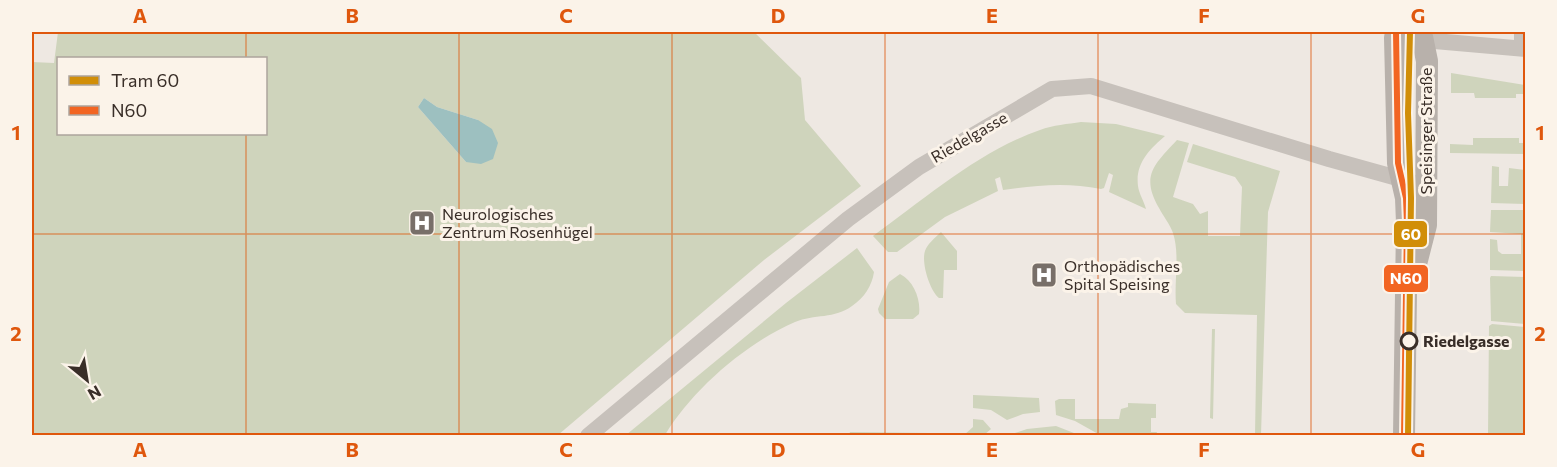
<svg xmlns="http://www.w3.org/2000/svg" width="1557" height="467" font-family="Commissioner,sans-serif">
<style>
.green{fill:#cfd4bc;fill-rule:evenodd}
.water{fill:#9dc0c0}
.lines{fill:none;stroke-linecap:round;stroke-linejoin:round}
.minor{stroke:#c7c1bb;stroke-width:16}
.secondary{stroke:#b8b1ab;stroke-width:22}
.bus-1-casing{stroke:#fbf3e9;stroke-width:10}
.bus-1{stroke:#f26522;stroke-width:6}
.tram-1-casing{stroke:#fbf3e9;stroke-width:10}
.tram-1{stroke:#d18e08;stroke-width:6}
.grid{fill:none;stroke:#df570d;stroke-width:1.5;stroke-opacity:0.55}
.stop-dot{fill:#fbf3e9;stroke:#392e28;stroke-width:3}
.labels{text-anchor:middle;stroke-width:6;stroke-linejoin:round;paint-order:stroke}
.street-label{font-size:16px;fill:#392e28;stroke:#fbf3e9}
.poi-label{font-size:16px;fill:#392e28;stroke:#fbf3e9;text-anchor:start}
.stop-label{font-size:16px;font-weight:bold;fill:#392e28;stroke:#fbf3e9;text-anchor:start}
.line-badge{stroke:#fbf3e9;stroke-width:2}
.badge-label{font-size:16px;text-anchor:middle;font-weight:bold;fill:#fff}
.neatline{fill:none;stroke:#df570d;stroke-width:2}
.grid-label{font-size:20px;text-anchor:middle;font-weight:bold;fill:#df570d}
</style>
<rect width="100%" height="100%" fill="#eee8e2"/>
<!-- green -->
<path class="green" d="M 58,32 L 754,32 L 801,78 L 805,120 L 861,186 L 764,260 L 558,435 L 32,435 L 32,62 L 54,63 ZM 58,58 L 266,58 L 266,134 L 58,134 ZM 424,98 L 437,107 L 478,120 L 466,162 L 418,107 Z
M 1451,73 L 1525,85 L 1525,94 L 1516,94 L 1516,98 L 1475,98 L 1474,93 L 1451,93 Z
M 1081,122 L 1116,124 L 1165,136 C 1150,149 1135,163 1138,186 C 1139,194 1144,201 1146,209 L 1109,192 L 1113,175 L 1109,173 L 1104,188 L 1101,189 C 1068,182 1036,185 1003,190 L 1000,177 L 995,179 L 998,191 L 945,217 L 897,252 L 888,252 L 873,236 C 924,199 981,150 1040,130 C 1053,125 1068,124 1081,122 Z
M 1473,138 L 1519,138 L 1519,143 L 1525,143 L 1525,154 L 1450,153 L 1450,144 L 1473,145 Z
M 1177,140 L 1189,143 L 1173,197 L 1193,204 L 1200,214 L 1208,211 L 1208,236 L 1240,236 L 1242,187 L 1235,177 L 1187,162 L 1193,144 L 1280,171 L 1268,212 L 1261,435 L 1255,435 L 1257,315 L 1185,313 L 1176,304 C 1174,281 1180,255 1173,233 C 1170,224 1163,216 1159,208 C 1140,175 1155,164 1177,140 Z
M 1492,166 L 1499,167 L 1499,186 L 1508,186 L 1509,168 L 1525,170 L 1525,204 L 1491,203 Z
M 1491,210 L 1525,210 L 1525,271 L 1490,270 L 1490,239 L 1497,240 L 1498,251 L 1502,254 L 1521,254 L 1521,234 L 1490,232 Z
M 941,232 L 957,251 L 957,270 L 944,270 L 943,298 L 939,298 C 930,291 921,263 925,251 C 927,244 935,238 941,232 Z
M 857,248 L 874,272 C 872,286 864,298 852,306 C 835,319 814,314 795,322 C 746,343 692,390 665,435 L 626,435 L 786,303 Z
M 900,274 C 914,281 921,300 919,314 L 913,319 L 885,319 L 879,313 L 878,309 L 889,282 Z
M 1491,276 L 1525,277 L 1525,324 L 1491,321 L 1490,278 Z
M 1492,324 L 1525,327 L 1525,435 L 1488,435 L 1489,326 Z
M 1212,329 L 1215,329 L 1213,419 L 1210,418 Z
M 973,395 L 1039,398 L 1040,412 L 1023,414 L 1007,420 L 991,410 L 973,408 Z
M 1059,399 L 1075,399 L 1075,419 L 1119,419 L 1121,409 L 1128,407 L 1128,403 L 1156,404 L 1156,418 L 1151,418 L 1151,432 L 1157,432 L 1156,435 L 1100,435 L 1075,421 L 1056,415 L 1055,401 Z
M 973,419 L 983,420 L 991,429 L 984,435 L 964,435 L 973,427 Z
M 1056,426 L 1079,435 L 1009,435 L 1027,429 Z
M 850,432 L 929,433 L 929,436 L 849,435 Z"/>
<!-- water -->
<path class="water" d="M 424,98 L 437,107 L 478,120 L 492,129 L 498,143 L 493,159 L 481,164 L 466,162 L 418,107 Z"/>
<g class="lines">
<!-- minor -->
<path class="minor" d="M 1423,40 L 1526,49
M 1522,48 L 1522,32
M 588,436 L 848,219 L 919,167 L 1052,89 L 1091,86 L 1329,159 L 1426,186"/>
<!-- secondary -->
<path class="secondary" d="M 1396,32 L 1395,38 L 1398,163 L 1406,198 L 1407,223 L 1404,436
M 1415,268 L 1426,225 L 1427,61 L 1421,32"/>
<defs>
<path id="bus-1" d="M 1396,32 L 1398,163 L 1406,198 L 1407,223 L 1404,436"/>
</defs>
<!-- bus-1 casing -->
<use href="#bus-1" class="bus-1-casing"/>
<!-- bus-1 -->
<use href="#bus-1" class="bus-1"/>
<defs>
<path id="tram-1" d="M 1408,436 L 1411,198 L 1408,113 L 1410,32"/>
</defs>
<!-- tram-1 casing -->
<use href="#tram-1" class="tram-1-casing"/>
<!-- tram-1 -->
<use href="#tram-1" class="tram-1"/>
</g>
<!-- grid -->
<path class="grid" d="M 246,32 L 246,58M 459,32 L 459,436M 672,32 L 672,436M 885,32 L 885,436M 1098,32 L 1098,436M 1311,32 L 1311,436M 246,134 L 246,436M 32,234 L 1526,234"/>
<!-- icons -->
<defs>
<symbol id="hospital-square" viewBox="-11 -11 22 22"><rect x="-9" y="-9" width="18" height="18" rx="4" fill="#786f69" stroke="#fbf3e9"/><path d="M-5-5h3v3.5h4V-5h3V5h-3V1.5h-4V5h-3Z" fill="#fff"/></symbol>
</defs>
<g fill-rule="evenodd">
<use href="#hospital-square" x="407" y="208" width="30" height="30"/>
<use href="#hospital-square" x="1029" y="260" width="30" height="30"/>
</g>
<!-- markers -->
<circle class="stop-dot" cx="1409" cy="341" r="8"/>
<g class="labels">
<!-- street labels -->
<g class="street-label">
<text transform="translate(1426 131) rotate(-90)" y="6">Speisinger Straße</text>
<text transform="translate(969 137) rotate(-30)" y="6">Riedelgasse</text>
</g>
<!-- poi labels -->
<g class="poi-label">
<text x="442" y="220">Neurologisches<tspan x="442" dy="18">Zentrum Rosenhügel</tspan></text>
<text x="1064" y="272">Orthopädisches<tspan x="1064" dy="18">Spital Speising</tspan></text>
</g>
<!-- stop labels -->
<g class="stop-label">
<text x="1423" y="347">Riedelgasse</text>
</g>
</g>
<g class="line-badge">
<rect x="1393" y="220" width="35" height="28" rx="6" fill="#d18e08"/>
<rect x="1383" y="264" width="46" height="29" rx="6" fill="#f26522"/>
</g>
<g class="badge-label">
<text x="1411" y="240">60</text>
<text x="1406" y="284">N60</text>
</g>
<!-- border -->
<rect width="1557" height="467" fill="none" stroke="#fbf3e9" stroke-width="66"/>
<!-- legend -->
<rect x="57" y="57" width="210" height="78" fill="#fbf3e9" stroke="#ada49c" stroke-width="1.5"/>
<rect x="69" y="76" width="30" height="9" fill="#d18e08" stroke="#ada49c" stroke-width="1.5"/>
<text x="111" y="87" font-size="18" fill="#392e28">Tram 60</text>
<rect x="69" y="106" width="30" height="9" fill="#f26522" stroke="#ada49c" stroke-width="1.5"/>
<text x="111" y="117" font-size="18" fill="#392e28">N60</text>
<!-- north arrow -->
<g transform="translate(87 380) rotate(150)" stroke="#fbf3e9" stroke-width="4.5" paint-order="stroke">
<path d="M0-4.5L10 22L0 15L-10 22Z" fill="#392e28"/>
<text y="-9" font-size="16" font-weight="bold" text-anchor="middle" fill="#392e28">N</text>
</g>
<rect x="33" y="33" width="1491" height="401" class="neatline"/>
<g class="grid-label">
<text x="140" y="23">A</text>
<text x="352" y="23">B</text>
<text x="566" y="23">C</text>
<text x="778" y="23">D</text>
<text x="992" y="23">E</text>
<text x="1204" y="23">F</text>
<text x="1418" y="23">G</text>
<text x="16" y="140">1</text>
<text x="1540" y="140">1</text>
<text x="16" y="341">2</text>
<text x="1540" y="341">2</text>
<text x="140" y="457">A</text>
<text x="352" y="457">B</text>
<text x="566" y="457">C</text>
<text x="778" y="457">D</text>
<text x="992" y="457">E</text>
<text x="1204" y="457">F</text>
<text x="1418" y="457">G</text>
</g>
</svg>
